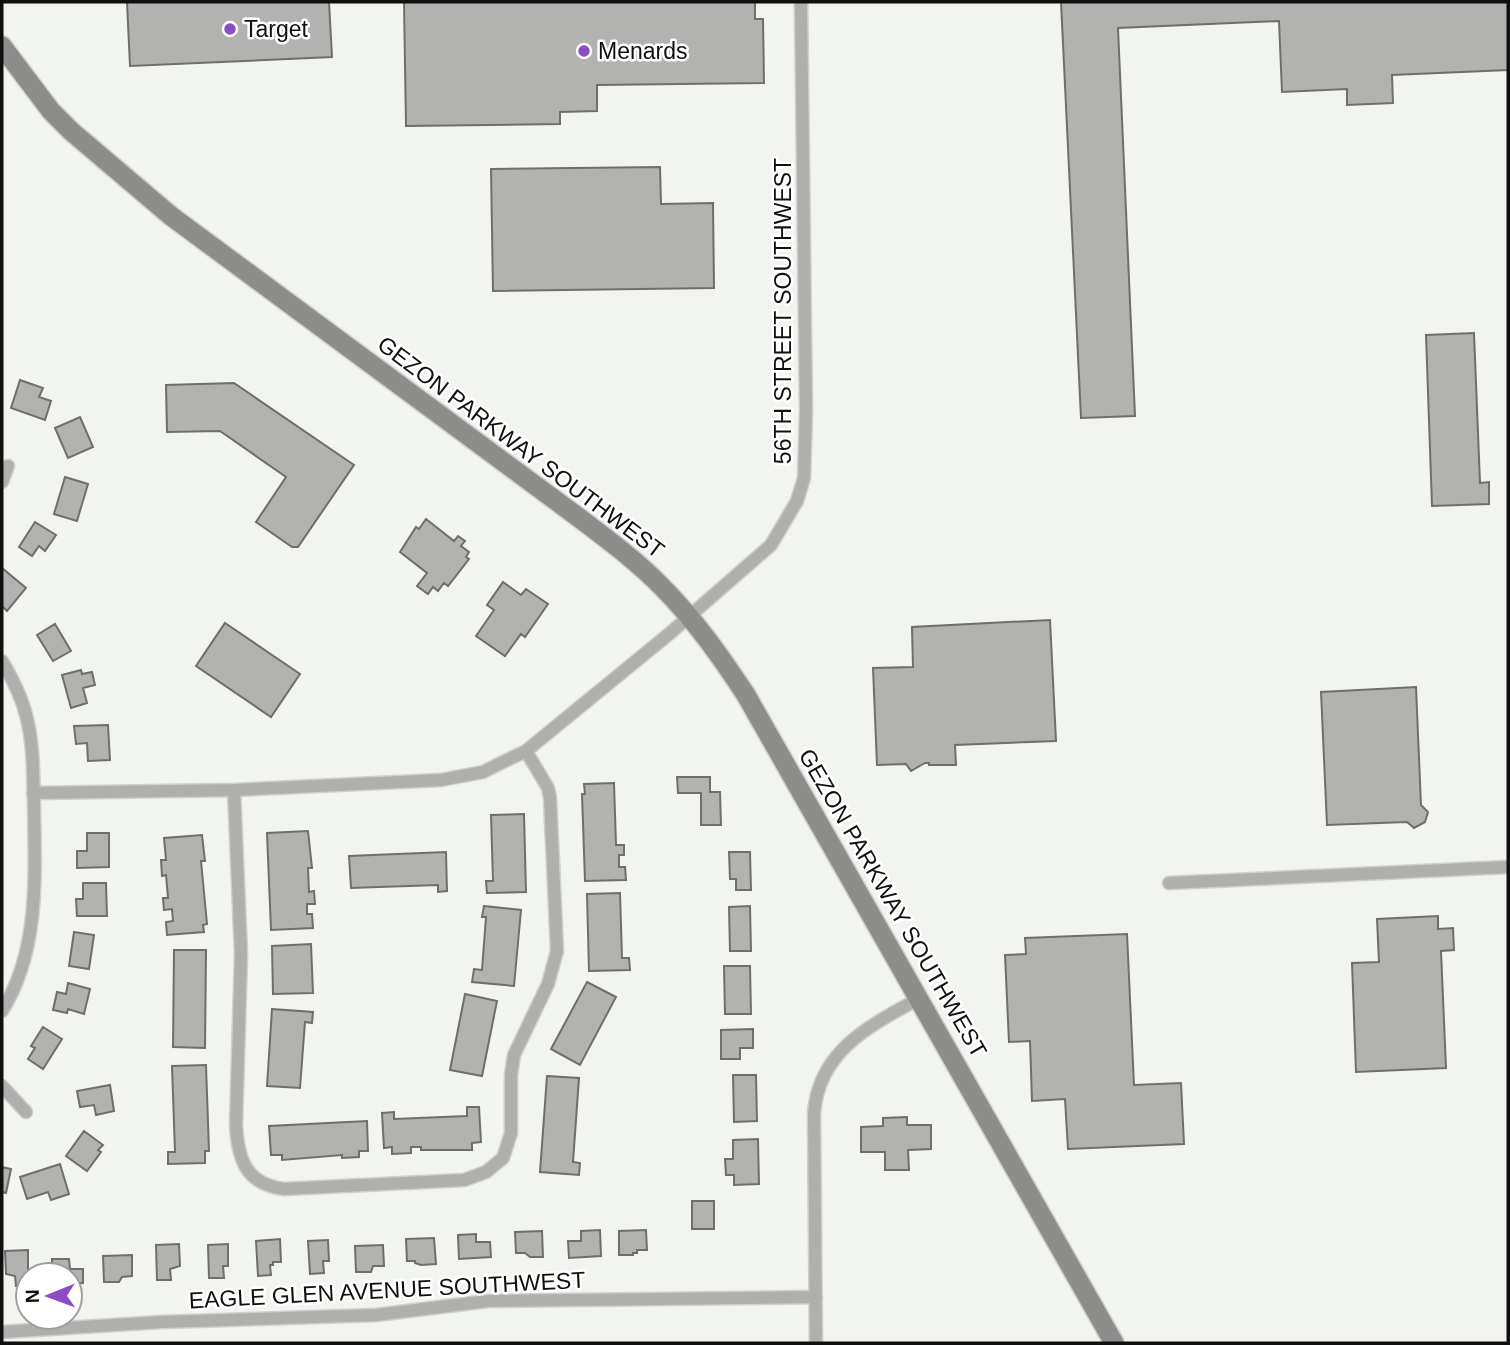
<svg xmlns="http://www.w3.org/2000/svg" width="1510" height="1345" font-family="Arial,sans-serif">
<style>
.building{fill:#b2b3b0;stroke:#6e6f6c;stroke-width:2}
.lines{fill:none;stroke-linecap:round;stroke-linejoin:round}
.minor-casing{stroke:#ced0cc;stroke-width:15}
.secondary-casing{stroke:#ced0cc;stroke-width:22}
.minor{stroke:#afafae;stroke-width:12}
.secondary{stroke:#8d8e8c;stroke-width:19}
.poi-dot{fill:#8d4cc1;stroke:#fff;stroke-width:2.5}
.labels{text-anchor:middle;stroke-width:5;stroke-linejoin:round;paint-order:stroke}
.poi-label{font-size:23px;fill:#0f100f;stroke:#fff;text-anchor:start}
.street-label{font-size:23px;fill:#0f100f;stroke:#fff}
</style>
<rect width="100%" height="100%" fill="#f2f4f0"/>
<!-- building -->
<path class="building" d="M 127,2 L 329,2 L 332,57 L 130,66 Z
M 404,2 L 755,2 L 755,19 L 763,19 L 764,83 L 597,85 L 597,111 L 560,112 L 560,124 L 406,126 Z
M 1061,2 L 1508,2 L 1508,70 L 1392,75 L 1393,103 L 1347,105 L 1347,89 L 1282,92 L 1279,21 L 1118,28 L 1135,416 L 1081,418 Z
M 660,167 L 661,204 L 713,203 L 714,288 L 493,291 L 491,169 Z
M 1474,333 L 1480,483 L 1489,482 L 1489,504 L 1432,506 L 1426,335 Z
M 20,380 L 43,388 L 39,397 L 51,401 L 45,420 L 11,408 Z
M 234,383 L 354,465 L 298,547 L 292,547 L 256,522 L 286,477 L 220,431 L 167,432 L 166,385 Z
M 80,417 L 93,447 L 68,458 L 55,428 Z
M 65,477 L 88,484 L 77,521 L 54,514 Z
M 426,519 L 454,541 L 458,536 L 465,541 L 461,546 L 469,552 L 466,557 L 469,559 L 448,586 L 444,583 L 438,591 L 433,587 L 428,594 L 417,586 L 427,573 L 400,552 L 416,527 L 419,529 Z
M 35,522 L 56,535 L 45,551 L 39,546 L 32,556 L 19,547 Z
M 2,568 L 26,588 L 7,611 L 2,606 Z
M 503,582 L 521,595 L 526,589 L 548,604 L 525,637 L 521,634 L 505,656 L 476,636 L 494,610 L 487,605 Z
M 1050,620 L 1056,741 L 955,745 L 956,765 L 929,765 L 929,763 L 925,763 L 911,771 L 906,764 L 877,765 L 873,668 L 913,667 L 912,627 Z
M 225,623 L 300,674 L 271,717 L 196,666 Z
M 55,624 L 71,651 L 53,661 L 37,635 Z
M 81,670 L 82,674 L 92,672 L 95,685 L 83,688 L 87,703 L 71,708 L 62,675 Z
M 1416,687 L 1421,805 L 1428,812 L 1425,822 L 1414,828 L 1407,822 L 1327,825 L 1321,692 Z
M 108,725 L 110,760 L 88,761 L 87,743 L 76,744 L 74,726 Z
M 677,777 L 710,777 L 710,792 L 720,792 L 721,825 L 701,825 L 701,793 L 678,793 Z
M 614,783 L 616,845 L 624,845 L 624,855 L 619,855 L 619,867 L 625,867 L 626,880 L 585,881 L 582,794 L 585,794 L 584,784 Z
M 524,814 L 526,892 L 487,893 L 486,881 L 493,881 L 491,815 Z
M 308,831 L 312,868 L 308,868 L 309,892 L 314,891 L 315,904 L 307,904 L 307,914 L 312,914 L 313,928 L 271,930 L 267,833 Z
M 87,833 L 109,833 L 109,867 L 77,868 L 77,851 L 87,851 Z
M 202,835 L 205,861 L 201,861 L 207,924 L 203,925 L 204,932 L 167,935 L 166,922 L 173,921 L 172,909 L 164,910 L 163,898 L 168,898 L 166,875 L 162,876 L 161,860 L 166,860 L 164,838 Z
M 446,852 L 447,891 L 438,892 L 438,885 L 351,888 L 349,856 Z
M 729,852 L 750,852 L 751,890 L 736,890 L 736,879 L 730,879 Z
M 83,883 L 106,883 L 107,916 L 77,916 L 76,899 L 83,899 Z
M 620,893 L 622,958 L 629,958 L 630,970 L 589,971 L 587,894 Z
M 484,906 L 521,910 L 514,986 L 472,982 L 474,969 L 482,970 L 486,917 L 482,917 Z
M 750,906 L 751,951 L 730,951 L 729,907 Z
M 1438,916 L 1438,929 L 1453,928 L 1454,950 L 1441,951 L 1446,1068 L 1356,1072 L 1352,963 L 1379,962 L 1377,919 Z
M 74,932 L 94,935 L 89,969 L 69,966 Z
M 1127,934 L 1134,1085 L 1181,1083 L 1184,1144 L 1068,1149 L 1065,1099 L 1032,1101 L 1030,1041 L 1009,1042 L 1005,955 L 1026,954 L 1025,938 Z
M 311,944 L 313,993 L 273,994 L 272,946 Z
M 174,950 L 206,950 L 205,1048 L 173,1047 Z
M 724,966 L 750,966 L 751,1014 L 725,1014 Z
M 587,982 L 616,997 L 580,1065 L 551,1049 Z
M 68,983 L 90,989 L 84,1014 L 68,1009 L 67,1013 L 53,1010 L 57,992 L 66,994 Z
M 465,994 L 497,1001 L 482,1076 L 450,1070 Z
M 272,1009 L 313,1012 L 312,1023 L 305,1022 L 300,1088 L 267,1086 Z
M 43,1027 L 62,1039 L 43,1069 L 28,1059 L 35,1048 L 31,1046 Z
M 753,1029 L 753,1048 L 740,1048 L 740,1059 L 721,1059 L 721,1030 Z
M 206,1065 L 209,1151 L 205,1151 L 205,1163 L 168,1164 L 168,1152 L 175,1152 L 172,1066 Z
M 733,1075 L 756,1075 L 757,1121 L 734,1122 Z
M 547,1076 L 579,1078 L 573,1162 L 580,1163 L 579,1175 L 540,1172 Z
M 110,1085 L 114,1111 L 96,1115 L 94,1105 L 80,1107 L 77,1091 Z
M 467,1107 L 479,1107 L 481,1142 L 472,1143 L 472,1150 L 421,1150 L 421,1147 L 411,1147 L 411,1153 L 392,1154 L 392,1147 L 384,1148 L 382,1113 L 394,1112 L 394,1119 L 467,1116 Z
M 907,1117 L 907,1125 L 931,1125 L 931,1149 L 908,1150 L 909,1170 L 885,1170 L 885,1152 L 861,1152 L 861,1127 L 883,1126 L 883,1118 Z
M 367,1121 L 368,1151 L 359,1151 L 359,1157 L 342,1158 L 342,1155 L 282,1160 L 282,1155 L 271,1155 L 269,1126 Z
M 84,1131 L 103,1145 L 98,1150 L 101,1152 L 87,1171 L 66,1156 Z
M 758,1139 L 759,1184 L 734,1185 L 734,1175 L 726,1175 L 725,1159 L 733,1159 L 733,1140 Z
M 60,1164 L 69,1194 L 51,1200 L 48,1192 L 27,1199 L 20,1177 Z
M 2,1167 L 11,1169 L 6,1193 L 2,1192 Z
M 692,1201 L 714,1201 L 714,1229 L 692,1229 Z
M 600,1230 L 601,1256 L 569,1258 L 568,1241 L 581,1241 L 581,1231 Z
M 646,1230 L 647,1250 L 637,1250 L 637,1253 L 633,1253 L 633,1255 L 619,1255 L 619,1231 Z
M 542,1231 L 543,1257 L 530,1257 L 525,1253 L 516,1253 L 515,1232 Z
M 476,1234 L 476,1242 L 490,1242 L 491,1257 L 459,1259 L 458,1235 Z
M 434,1238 L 436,1264 L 421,1265 L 415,1263 L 415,1261 L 407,1261 L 406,1239 Z
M 280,1239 L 281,1262 L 273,1262 L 273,1265 L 270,1265 L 271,1275 L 258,1276 L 256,1241 Z
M 328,1240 L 329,1261 L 323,1261 L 324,1273 L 310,1274 L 308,1241 Z
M 179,1244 L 180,1266 L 170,1269 L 171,1280 L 157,1280 L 156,1245 Z
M 228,1244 L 228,1266 L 223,1266 L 224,1278 L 209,1278 L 208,1245 Z
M 383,1245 L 384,1266 L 373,1266 L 371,1272 L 356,1272 L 355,1246 Z
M 28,1250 L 28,1286 L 16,1286 L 15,1276 L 6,1274 L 5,1251 Z
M 132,1255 L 132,1276 L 122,1277 L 119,1282 L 104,1282 L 103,1256 Z
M 52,1259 L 69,1259 L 70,1269 L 83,1269 L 83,1283 L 70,1284 L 70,1275 L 52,1275 Z"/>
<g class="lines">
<defs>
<path id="minor" d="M 2,482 L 8,466
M 2,661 C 12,678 21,695 26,715 C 34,745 33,775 34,806 C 35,875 40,950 2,1011
M 234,790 L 241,954 L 236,1125 C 238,1160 246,1184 284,1189 L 464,1180 L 486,1172 L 503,1158 L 511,1133 L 511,1075 L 514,1055 L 548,984 L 557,951 L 550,798 L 548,788 L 526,751
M 33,793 L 234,790 L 441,780 L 483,772 L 505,761 L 526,751 L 669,634 L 771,545 L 797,501 L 804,478 L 806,411 L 801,2
M 1169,883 L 1508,867
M 2,1086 L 26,1112
M 2,1332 L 162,1322 L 376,1315 L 488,1301 L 816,1297
M 816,1343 L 814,1113 C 819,1051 869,1026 918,999"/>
<path id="secondary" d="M 2,46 L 51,111 L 71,131 L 171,216 L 578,517 C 607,539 637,561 662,587 C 695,620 721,657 746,695 L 1114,1343"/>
</defs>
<!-- minor casing -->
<use href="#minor" class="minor-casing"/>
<!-- secondary casing -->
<use href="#secondary" class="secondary-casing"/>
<!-- minor -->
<use href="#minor" class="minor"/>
<!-- secondary -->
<use href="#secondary" class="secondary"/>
</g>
<!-- markers -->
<g class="poi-dot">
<circle cx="230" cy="29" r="7"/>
<circle cx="584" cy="51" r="7"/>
</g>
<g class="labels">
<!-- poi labels -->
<g class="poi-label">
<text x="244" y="37">Target</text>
<text x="598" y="59">Menards</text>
</g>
<!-- street labels -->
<g class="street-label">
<text transform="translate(783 311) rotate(-90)" y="8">56TH STREET SOUTHWEST</text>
<text transform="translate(521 447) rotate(37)" y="8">GEZON PARKWAY SOUTHWEST</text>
<text transform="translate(893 903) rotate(60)" y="8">GEZON PARKWAY SOUTHWEST</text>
<text transform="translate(387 1290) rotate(-3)" y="8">EAGLE GLEN AVENUE SOUTHWEST</text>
</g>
</g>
<!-- border -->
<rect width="1510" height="1345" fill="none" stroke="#0f100f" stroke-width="7"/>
<!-- north arrow -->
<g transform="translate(49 1296) rotate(269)"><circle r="33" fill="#ffffff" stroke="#9f9f9f" stroke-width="2"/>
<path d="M0-5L12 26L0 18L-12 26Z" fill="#8d4cc1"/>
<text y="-10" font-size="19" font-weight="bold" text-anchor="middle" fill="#0f100f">N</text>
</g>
</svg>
